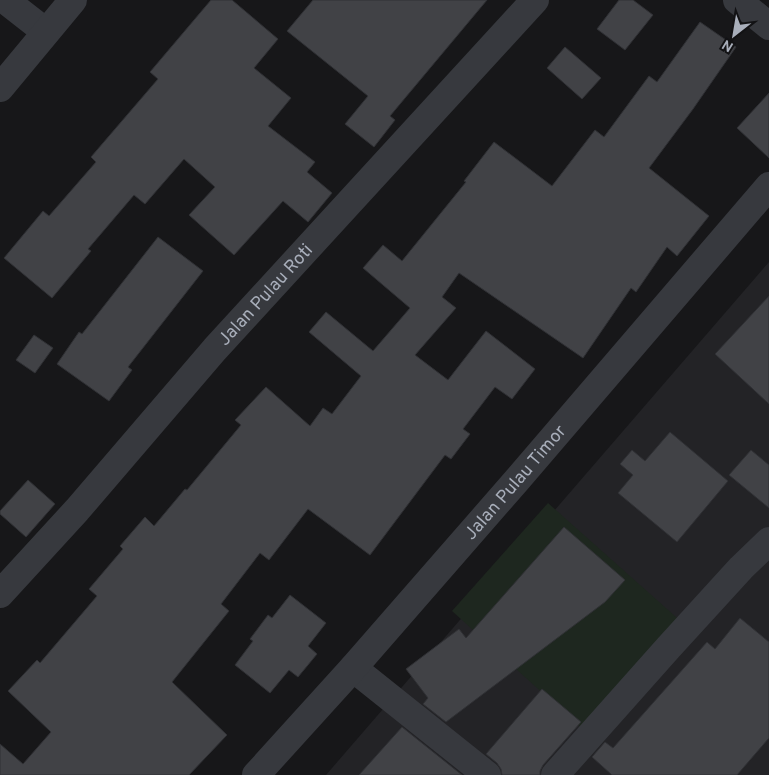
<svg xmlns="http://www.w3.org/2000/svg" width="769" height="775" font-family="Overpass,sans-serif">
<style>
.built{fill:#232326}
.garden{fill:#1e271f}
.building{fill:#414246;stroke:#303135}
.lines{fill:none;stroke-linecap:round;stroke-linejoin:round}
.street{stroke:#37393e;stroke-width:28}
.labels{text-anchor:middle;stroke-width:4;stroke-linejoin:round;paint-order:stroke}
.street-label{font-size:18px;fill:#a8aeba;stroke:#121214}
</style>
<rect width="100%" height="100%" fill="#171719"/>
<!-- built -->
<path class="built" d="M 769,262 L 769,775 L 326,775 Z"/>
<!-- garden -->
<path class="garden" d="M 548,503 L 685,625 L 588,734 L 452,611 Z"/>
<!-- building -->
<path class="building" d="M 211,0 L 232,0 L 278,39 L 254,68 L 291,98 L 268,126 L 315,162 L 307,172 L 332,193 L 308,222 L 283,201 L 234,255 L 189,215 L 215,187 L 184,159 L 145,204 L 134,195 L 88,249 L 91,251 L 52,298 L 4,258 L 43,211 L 49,216 L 96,162 L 91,157 L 158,79 L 150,72 Z
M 313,0 L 487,0 L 390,116 L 395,120 L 374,147 L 345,124 L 368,96 L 287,31 Z
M 619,0 L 633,0 L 653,15 L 625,50 L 597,29 Z
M 700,22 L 736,47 L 693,109 L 649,168 L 709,216 L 677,256 L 667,247 L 636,292 L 631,288 L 583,358 L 459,273 L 442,297 L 456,308 L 415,355 L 448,380 L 486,331 L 535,369 L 512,399 L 495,387 L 463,429 L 470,434 L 451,459 L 445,455 L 370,555 L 308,509 L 269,560 L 260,553 L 221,604 L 229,611 L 172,682 L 227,735 L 189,775 L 0,775 L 0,744 L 23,764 L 51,732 L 8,691 L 37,660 L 40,663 L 97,596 L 89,589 L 123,549 L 120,546 L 145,517 L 154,526 L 185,489 L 187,490 L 241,425 L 235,420 L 266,387 L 310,426 L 323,408 L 332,414 L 361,376 L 309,332 L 326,312 L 373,351 L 410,308 L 363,268 L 383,245 L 402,261 L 466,182 L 464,181 L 494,142 L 552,186 L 595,130 L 604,137 L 649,76 L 657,82 Z
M 565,47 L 601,78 L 582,99 L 547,68 Z
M 769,93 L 769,158 L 737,128 Z
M 158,237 L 203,271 L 128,367 L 132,370 L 109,401 L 57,364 L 79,332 L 82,334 Z
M 769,296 L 769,404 L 715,354 Z
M 34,335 L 53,348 L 35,373 L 16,360 Z
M 670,432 L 728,481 L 677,542 L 618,493 L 633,475 L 620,464 L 632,450 L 645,461 Z
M 751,450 L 769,465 L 769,508 L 729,475 Z
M 28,480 L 55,504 L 26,537 L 0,514 L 0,511 Z
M 564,527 L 625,580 L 605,602 L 446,722 L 423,704 L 428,698 L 406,669 L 459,629 L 466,638 Z
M 290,595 L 326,623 L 308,646 L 317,654 L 298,677 L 289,670 L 270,693 L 235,665 L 253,641 L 250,639 L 268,615 L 272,618 Z
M 740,618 L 769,642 L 769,738 L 737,775 L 612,775 L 592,757 L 605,742 L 613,748 L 707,642 L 715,649 Z
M 542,689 L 581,722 L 543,765 L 540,771 L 540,775 L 502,775 L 501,769 L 497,763 L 486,754 Z
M 402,727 L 462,775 L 359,775 Z"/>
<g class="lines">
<!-- street -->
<g class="street">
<path d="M 5,0 L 46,32"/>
<path d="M 737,0 L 769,26"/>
<path d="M 0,88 L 73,0"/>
<path id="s1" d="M 0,594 L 77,510 L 215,349 L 535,0"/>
<path d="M 353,668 L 487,775"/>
<path id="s2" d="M 256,775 L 353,668 L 517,480 L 769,186"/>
<path d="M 555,775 L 668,648 L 741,568 L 769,541"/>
</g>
</g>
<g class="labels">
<!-- street labels -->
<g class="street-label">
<text dy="6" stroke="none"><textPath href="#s1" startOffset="400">Jalan Pulau Roti</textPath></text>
<text dy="6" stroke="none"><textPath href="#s2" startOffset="391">Jalan Pulau Timor</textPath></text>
</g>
</g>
<!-- north arrow -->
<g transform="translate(734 35) rotate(211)" stroke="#121214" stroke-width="4" paint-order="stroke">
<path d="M0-4L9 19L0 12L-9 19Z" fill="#a8aeba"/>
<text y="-8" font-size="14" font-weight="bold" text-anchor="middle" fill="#a8aeba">N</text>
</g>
</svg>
